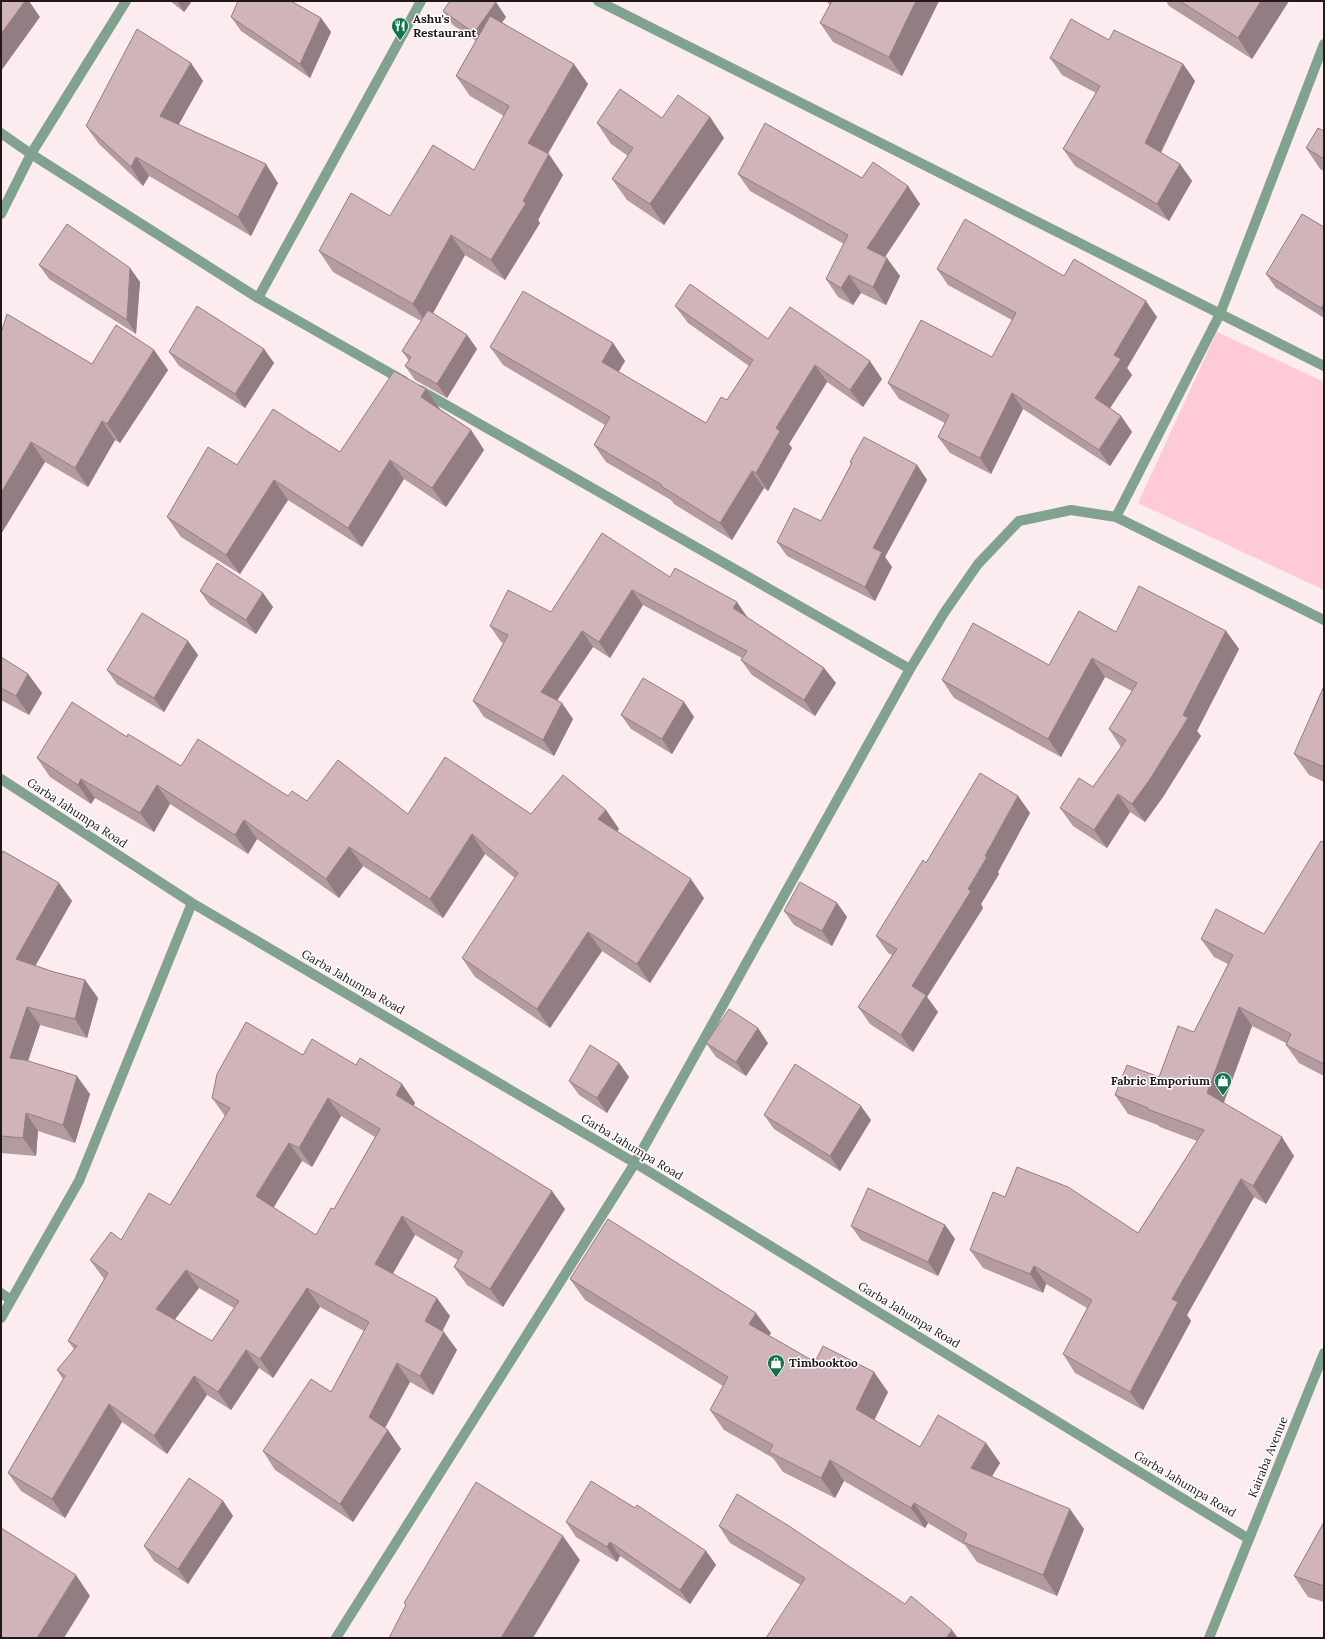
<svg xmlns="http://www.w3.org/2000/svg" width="1325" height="1639" font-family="Lora,serif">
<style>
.green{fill:#fecad6}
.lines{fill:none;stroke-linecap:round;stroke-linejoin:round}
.minor{stroke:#81a28f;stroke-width:10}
.wall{fill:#b39ba0;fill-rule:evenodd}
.shaded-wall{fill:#927e82}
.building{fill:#d0b4ba;stroke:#927e82;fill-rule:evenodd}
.labels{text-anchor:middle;stroke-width:3;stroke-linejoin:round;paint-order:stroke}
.poi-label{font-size:12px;font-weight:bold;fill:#22181a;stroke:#fff;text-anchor:start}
.street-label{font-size:12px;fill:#22181a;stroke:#fff}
</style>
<rect width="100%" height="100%" fill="#fdecef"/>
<!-- green -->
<path class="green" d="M 1217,332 L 1324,382 L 1324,590 L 1138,503 Z"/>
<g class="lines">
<!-- minor -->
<path class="minor" d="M 598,1 L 1324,366
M 1,133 L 31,154 L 258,298 L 404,381
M 1,214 L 31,154 L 126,1
M 258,298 L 421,1
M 420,390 L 910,669
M 1116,517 L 1220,314 L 1324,44
M 1,779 L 192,903 L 635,1163 L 1249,1539
M 1,1293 L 11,1300
M 1,1318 L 79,1181 L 192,903
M 336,1638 L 635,1163 L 910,669 L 944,613 L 978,564 L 1019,521 L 1071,510 L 1116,517 L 1324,620
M 1209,1638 L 1324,1353"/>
</g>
<!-- wall -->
<path class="wall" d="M 170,1 L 192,1 L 184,12 Z
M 826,1 L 939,1 L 902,76 L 833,42 L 820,23 L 830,5 Z
M 1166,1 L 1289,1 L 1252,59 L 1169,6 Z
M 443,11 L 506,17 L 502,22 L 588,84 L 548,154 L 563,175 L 538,220 L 540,223 L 505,280 L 465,255 L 433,313 L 467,335 L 477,349 L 447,398 L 415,380 L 405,366 L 409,361 L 402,351 L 421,321 L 333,272 L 319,251 L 390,216 L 474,170 L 504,116 L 470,96 L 456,76 L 476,41 L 453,25 Z
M 231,17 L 321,18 L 331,32 L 310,78 L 241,31 Z
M 1109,40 L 1183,64 L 1195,81 L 1161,153 L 1180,164 L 1192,181 L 1169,221 L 1075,166 L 1063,149 L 1096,93 L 1062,75 L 1050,58 Z
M 191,63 L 203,81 L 178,125 L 278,183 L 251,236 L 149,176 L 143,186 L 99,144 L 86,126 Z
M 710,117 L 724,138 L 664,225 L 627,200 L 612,179 L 628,156 L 611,144 L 597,123 Z
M 1324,131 L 1324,171 L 1320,169 L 1306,148 Z
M 738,174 L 862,178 L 908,186 L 920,204 L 885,257 L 900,276 L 886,305 L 861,293 L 853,305 L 838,297 L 826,279 L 844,244 L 750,191 Z
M 1324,227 L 1324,318 L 1276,288 L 1266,274 Z
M 39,265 L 130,268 L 140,282 L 136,334 L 49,279 Z
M 937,269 L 1064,276 L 1157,317 L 1127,368 L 1132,375 L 1110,408 L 1121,416 L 1132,432 L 1110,466 L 1023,409 L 991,474 L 950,453 L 938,437 L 945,423 L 899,399 L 888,383 L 992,357 L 1012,320 L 948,285 Z
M 675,306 L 768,339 L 882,379 L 863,407 L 827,382 L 789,444 L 792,448 L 768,491 L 764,488 L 732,540 L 674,504 L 671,500 L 606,462 L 594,445 L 605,425 L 503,365 L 490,347 L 613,343 L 625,361 L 618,372 L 706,423 L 727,400 L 749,366 L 688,323 Z
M 1,333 L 92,364 L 154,350 L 168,370 L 120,443 L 115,440 L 88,487 L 45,462 L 1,534 Z
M 264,349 L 274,363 L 245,408 L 179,366 L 169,352 Z
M 426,389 L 440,409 L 471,430 L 484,450 L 446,507 L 404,479 L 362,547 L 288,500 L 240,574 L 181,537 L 167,517 L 237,465 L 340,452 Z
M 850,462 L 917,465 L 927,480 L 885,557 L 892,567 L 875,601 L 787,556 L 777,542 L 821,521 L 851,464 Z
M 670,577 L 747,617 L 824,668 L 836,683 L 815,716 L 752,675 L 741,660 L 742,658 L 643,605 L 610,658 L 593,647 L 557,700 L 573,719 L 554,756 L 484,717 L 473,701 L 503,643 L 501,642 L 490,626 L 551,612 Z
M 200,591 L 263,593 L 273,607 L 256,634 L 210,605 Z
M 1226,631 L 1239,649 L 1197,731 L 1201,736 L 1163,797 L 1145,822 L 1130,812 L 1107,848 L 1073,826 L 1060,808 L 1093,787 L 1121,747 L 1109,729 L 1132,691 L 1105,677 L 1061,757 L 954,698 L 942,680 L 1049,665 L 1116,632 Z
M 188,641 L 198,655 L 164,712 L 117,684 L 107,670 Z
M 1,657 L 28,674 L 42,693 L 29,715 L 1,700 Z
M 1324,686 L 1324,782 L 1309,775 L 1294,754 Z
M 684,702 L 694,717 L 672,754 L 631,729 L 621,715 Z
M 127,737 L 181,766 L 288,796 L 307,801 L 408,814 L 531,814 L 606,810 L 619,829 L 617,831 L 704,898 L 650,983 L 602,951 L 550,1028 L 475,977 L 462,958 L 515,878 L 485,854 L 443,918 L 363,866 L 339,898 L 257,839 L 248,854 L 170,804 L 154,832 L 95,798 L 91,804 L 50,777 L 37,758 Z
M 1018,796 L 1030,813 L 998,872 L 999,874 L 981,904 L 983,908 L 927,997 L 938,1012 L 913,1052 L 870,1024 L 858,1007 L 892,955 L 888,953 L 876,936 L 926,863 Z
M 1324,843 L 1324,1076 L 1299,1063 L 1286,1045 L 1286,1043 L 1252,1026 L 1224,1103 L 1294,1156 L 1266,1204 L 1254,1197 L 1187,1315 L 1191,1321 L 1143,1410 L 1075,1373 L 1063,1354 L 1087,1308 L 1046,1284 L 1043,1293 L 983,1268 L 970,1250 L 1005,1197 L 1138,1233 L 1197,1141 L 1160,1127 L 1158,1125 L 1128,1114 L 1115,1095 L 1159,1077 L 1194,1032 L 1228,964 L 1214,957 L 1201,939 L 1264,934 Z
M 1,855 L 59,883 L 72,901 L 35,966 L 54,972 L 85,980 L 98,998 L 87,1038 L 40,1025 L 28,1061 L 90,1094 L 75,1143 L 38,1131 L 36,1156 L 1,1153 Z
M 837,903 L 847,917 L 832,946 L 794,925 L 784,911 Z
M 706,1043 L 768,1043 L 746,1076 L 716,1057 Z
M 303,1055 L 356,1065 L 402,1084 L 415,1103 L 414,1106 L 565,1209 L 503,1307 L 467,1285 L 454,1267 L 458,1260 L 415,1235 L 393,1273 L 450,1316 L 442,1331 L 457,1350 L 433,1395 L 410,1382 L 385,1428 L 401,1449 L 353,1522 L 275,1470 L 263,1451 L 331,1392 L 364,1331 L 320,1307 L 273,1378 L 259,1368 L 231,1410 L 207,1395 L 167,1454 L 122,1422 L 65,1518 L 21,1491 L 8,1473 L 63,1379 L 57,1370 L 74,1349 L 68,1341 L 104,1279 L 90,1260 L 170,1205 L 225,1116 L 212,1098 ZM 341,1116 L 375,1137 L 334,1209 L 316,1235 L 273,1208 L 302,1161 L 312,1167 ZM 199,1288 L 234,1308 L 212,1341 L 175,1319 Z
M 619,1063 L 629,1077 L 607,1113 L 579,1095 L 569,1081 Z
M 764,1115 L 871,1120 L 840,1171 L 774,1129 Z
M 945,1225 L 955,1239 L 938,1276 L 861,1240 L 851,1226 Z
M 570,1279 L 771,1333 L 769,1336 L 815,1362 L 888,1392 L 874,1420 L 920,1447 L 986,1443 L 1000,1463 L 992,1476 L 1084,1529 L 1057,1596 L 977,1562 L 965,1545 L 928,1523 L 925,1528 L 844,1481 L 835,1498 L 783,1472 L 773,1458 L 724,1430 L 710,1410 L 723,1386 L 585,1300 Z
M 223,1501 L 233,1516 L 188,1584 L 154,1561 L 144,1546 Z
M 635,1508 L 706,1551 L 716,1565 L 690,1604 L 620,1556 L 617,1562 L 576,1537 L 566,1522 Z
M 1324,1522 L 1324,1602 L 1308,1597 L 1294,1576 Z
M 719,1526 L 905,1604 L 801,1585 L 730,1543 Z"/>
<!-- shaded-wall -->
<path class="shaded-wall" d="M 25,1 L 29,1 L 40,17 L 1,71 L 1,34 Z
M 177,1 L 192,1 L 184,12 Z
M 916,1 L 939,1 L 902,76 L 889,57 Z
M 1261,1 L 1289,1 L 1252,59 L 1238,38 Z
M 496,2 L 506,17 L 484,47 L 474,33 Z
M 321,18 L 331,32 L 310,78 L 300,64 Z
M 191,63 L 203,81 L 173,135 L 160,116 Z
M 574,64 L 588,84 L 542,163 L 528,143 Z
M 1183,64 L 1195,81 L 1157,160 L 1145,143 Z
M 710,117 L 724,138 L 664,225 L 650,204 Z
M 549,154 L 563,175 L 538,220 L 540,223 L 505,280 L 491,260 Z
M 136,157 L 149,176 L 143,186 L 131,167 Z
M 266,164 L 278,183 L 251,236 L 238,217 Z
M 1180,164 L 1192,181 L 1169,221 L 1157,204 Z
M 908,186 L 920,204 L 879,266 L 867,248 Z
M 451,235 L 465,255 L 427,324 L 413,304 Z
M 887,258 L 900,276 L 886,305 L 873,287 Z
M 130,268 L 140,282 L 136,334 L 127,320 Z
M 849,275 L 861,293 L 853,305 L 841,288 Z
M 1146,301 L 1157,317 L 1127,368 L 1132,375 L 1106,414 L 1095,398 L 1114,355 Z
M 1324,304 L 1324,312 L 1321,308 Z
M 467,335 L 477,349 L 447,398 L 437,384 Z
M 613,343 L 625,361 L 614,380 L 602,362 Z
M 264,349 L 274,363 L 245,408 L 235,394 Z
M 154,350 L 168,370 L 120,443 L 107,424 Z
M 870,361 L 882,379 L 863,407 L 850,390 Z
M 815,365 L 827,382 L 789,444 L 792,448 L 768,491 L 756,473 L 776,428 Z
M 426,389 L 440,409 L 435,416 L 421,397 Z
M 1012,393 L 1023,409 L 991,474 L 980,458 Z
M 1121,416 L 1132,432 L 1110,466 L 1099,450 Z
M 102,421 L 115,440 L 88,487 L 75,468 Z
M 471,430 L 484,450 L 446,507 L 432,488 Z
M 31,442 L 45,462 L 1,534 L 1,493 Z
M 390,460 L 404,479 L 362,547 L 348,528 Z
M 917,465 L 927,480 L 885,557 L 892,567 L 875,601 L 865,587 L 873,548 Z
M 752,471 L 764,488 L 732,540 L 720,523 Z
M 274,480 L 288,500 L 240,574 L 226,555 Z
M 632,590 L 643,605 L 610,658 L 599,642 Z
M 263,593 L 273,607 L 256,634 L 246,620 Z
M 737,602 L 748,618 L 733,608 Z
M 582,631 L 593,647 L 552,708 L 541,692 Z
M 1226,631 L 1239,649 L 1197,731 L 1201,736 L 1163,797 L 1145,822 L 1132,804 L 1183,715 Z
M 188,641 L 198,655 L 164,712 L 154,698 Z
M 1092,658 L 1105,677 L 1061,757 L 1048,739 Z
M 824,668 L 836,683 L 815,716 L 804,700 Z
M 28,674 L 42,693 L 29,715 L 16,696 Z
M 684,702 L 694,717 L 672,754 L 662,739 Z
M 562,703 L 573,719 L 554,756 L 543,740 Z
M 81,779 L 95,798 L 91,804 L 78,785 Z
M 157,785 L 170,804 L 154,832 L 140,813 Z
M 1118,794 L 1130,812 L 1107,848 L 1094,830 Z
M 1018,796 L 1030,813 L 998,872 L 999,874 L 981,904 L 983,908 L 927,997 L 938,1012 L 913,1052 L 901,1035 L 912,986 L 968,889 L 985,856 Z
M 606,810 L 619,829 L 611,838 L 598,819 Z
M 244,820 L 257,839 L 248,854 L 235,835 Z
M 472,834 L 485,854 L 443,918 L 430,899 Z
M 349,847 L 363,866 L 339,898 L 326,879 Z
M 691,879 L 704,898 L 650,983 L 637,964 Z
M 59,883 L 72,901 L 29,977 L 16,959 Z
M 837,903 L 847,917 L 832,946 L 822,931 Z
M 588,932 L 602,951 L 550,1028 L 537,1009 Z
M 85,980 L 98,998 L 87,1038 L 75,1019 Z
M 27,1007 L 40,1025 L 23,1076 L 10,1058 Z
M 1239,1007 L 1252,1026 L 1220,1112 L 1207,1093 Z
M 758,1028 L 768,1043 L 746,1076 L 736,1062 Z
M 619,1063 L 629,1077 L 607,1113 L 597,1098 Z
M 77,1076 L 90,1094 L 75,1143 L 63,1125 Z
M 402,1084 L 415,1103 L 409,1113 L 396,1095 Z
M 328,1098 L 341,1116 L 312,1167 L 299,1148 Z
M 861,1106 L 871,1120 L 840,1171 L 830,1156 Z
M 26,1113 L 38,1131 L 36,1156 L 23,1138 Z
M 1282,1137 L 1294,1156 L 1266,1204 L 1253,1186 Z
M 289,1143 L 302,1161 L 269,1215 L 256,1196 Z
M 1241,1179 L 1254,1197 L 1187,1315 L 1191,1321 L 1143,1410 L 1130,1392 L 1172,1299 Z
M 552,1191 L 565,1209 L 503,1307 L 490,1289 Z
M 402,1216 L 415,1235 L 388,1282 L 375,1264 Z
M 945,1225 L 955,1239 L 938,1276 L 928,1262 Z
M 1034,1266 L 1046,1284 L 1043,1293 L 1030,1274 Z
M 186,1270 L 199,1288 L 169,1327 L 156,1309 Z
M 307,1288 L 320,1307 L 273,1378 L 260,1359 Z
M 437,1298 L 450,1316 L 438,1340 L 425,1321 Z
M 756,1313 L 771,1333 L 763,1345 L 749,1324 Z
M 444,1332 L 457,1350 L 433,1395 L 420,1376 Z
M 246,1350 L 259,1368 L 231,1410 L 218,1392 Z
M 397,1363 L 410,1382 L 381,1435 L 369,1417 Z
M 874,1372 L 888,1392 L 870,1429 L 856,1409 Z
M 194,1376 L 207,1395 L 167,1454 L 154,1436 Z
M 109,1404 L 122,1422 L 65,1518 L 52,1499 Z
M 388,1430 L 401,1449 L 353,1522 L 340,1504 Z
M 986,1443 L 1000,1463 L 985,1488 L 971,1468 Z
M 830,1460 L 844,1481 L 835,1498 L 821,1478 Z
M 223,1501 L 233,1516 L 188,1584 L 178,1569 Z
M 914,1503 L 928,1523 L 925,1528 L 911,1508 Z
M 1070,1509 L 1084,1529 L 1057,1596 L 1043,1575 Z
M 563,1536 L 580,1560 L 533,1638 L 501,1638 Z
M 610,1542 L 620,1556 L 617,1562 L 607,1547 Z
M 706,1551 L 716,1565 L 690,1604 L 680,1590 Z
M 76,1575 L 90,1596 L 64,1638 L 37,1638 Z
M 952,1630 L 958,1638 L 946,1638 Z"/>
<!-- building -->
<path class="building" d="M 1,1 L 25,1 L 1,34 Z
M 238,1 L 291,1 L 321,18 L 300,64 L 231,17 Z
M 450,1 L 494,1 L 496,2 L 474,33 L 443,11 Z
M 832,1 L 916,1 L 889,57 L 820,23 Z
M 1180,1 L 1261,1 L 1238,38 Z
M 490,16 L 574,64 L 528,143 L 549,154 L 523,201 L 526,203 L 491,260 L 451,235 L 413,304 L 319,251 L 351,193 L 390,216 L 433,145 L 474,170 L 509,106 L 456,76 Z
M 1071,19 L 1109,40 L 1114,30 L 1183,64 L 1145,143 L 1180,164 L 1157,204 L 1063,149 L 1100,86 L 1050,58 Z
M 137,29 L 191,63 L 160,116 L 266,164 L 238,217 L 136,157 L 131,167 L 86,126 Z
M 620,89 L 662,118 L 678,95 L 710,117 L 650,204 L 612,179 L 633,148 L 597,123 Z
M 765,123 L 862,178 L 873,162 L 908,186 L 867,248 L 887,258 L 873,287 L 849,275 L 841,288 L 826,279 L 848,235 L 738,174 Z
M 1318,128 L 1324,131 L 1324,159 L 1306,148 Z
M 1302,214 L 1324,227 L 1324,304 L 1321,308 L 1266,274 Z
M 965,219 L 1064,276 L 1074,259 L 1146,301 L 1114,355 L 1121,359 L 1095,398 L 1121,416 L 1099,450 L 1012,393 L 980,458 L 938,437 L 949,415 L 888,383 L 921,320 L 992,357 L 1016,313 L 937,269 Z
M 67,224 L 130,268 L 127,320 L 39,265 Z
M 690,284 L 768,339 L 790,307 L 870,361 L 850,390 L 815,365 L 776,428 L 780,431 L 756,473 L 752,471 L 720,523 L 661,486 L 662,485 L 594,445 L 610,417 L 490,347 L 523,291 L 613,343 L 602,362 L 706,423 L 721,397 L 727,400 L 753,360 L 675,306 Z
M 197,306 L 264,349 L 235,394 L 169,352 Z
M 428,310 L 467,335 L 437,384 L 405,366 L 411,357 L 402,351 Z
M 7,314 L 92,364 L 116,325 L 154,350 L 107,424 L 102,421 L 75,468 L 31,442 L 1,493 L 1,333 Z
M 394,371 L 426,389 L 421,397 L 471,430 L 432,488 L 390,460 L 348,528 L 274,480 L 226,555 L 167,517 L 208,447 L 237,465 L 273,409 L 340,452 Z
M 864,437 L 917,465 L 873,548 L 882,552 L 865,587 L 777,542 L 794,508 L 821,521 L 852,463 L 850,462 Z
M 602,533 L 670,577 L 675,568 L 737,602 L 733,608 L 824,668 L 804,700 L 741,660 L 747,651 L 632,590 L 599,642 L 582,631 L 541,692 L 562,703 L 543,740 L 473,701 L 508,635 L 490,626 L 508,590 L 551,612 Z
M 217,563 L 263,593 L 246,620 L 200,591 Z
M 1139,586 L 1226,631 L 1183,715 L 1188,718 L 1150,779 L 1132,804 L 1118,794 L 1094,830 L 1060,808 L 1079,778 L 1093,787 L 1126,740 L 1109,729 L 1137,683 L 1092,658 L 1048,739 L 942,680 L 973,623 L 1049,665 L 1079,611 L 1116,632 Z
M 142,613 L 188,641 L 154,698 L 107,670 Z
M 1,657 L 28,674 L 16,696 L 1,688 Z
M 643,678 L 684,702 L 662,739 L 621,715 Z
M 1324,686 L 1324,767 L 1294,754 Z
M 72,702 L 127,737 L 128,734 L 181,766 L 198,739 L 288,796 L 292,791 L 307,801 L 338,760 L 408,814 L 445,757 L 531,814 L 563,775 L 606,810 L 598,819 L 691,879 L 637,964 L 588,932 L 537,1009 L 462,958 L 518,873 L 472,834 L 430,899 L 349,847 L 326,879 L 244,820 L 235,835 L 157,785 L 140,813 L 81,779 L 78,785 L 37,758 Z
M 980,773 L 1018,796 L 985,856 L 987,857 L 968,889 L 971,891 L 912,986 L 926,995 L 901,1035 L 858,1007 L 897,949 L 876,936 L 923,860 L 926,863 Z
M 1321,841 L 1324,843 L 1324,1064 L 1286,1045 L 1291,1034 L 1239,1007 L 1207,1093 L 1282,1137 L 1253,1186 L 1241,1179 L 1172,1299 L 1178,1302 L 1130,1392 L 1063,1354 L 1092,1300 L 1034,1266 L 1030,1274 L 970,1250 L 993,1192 L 1005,1197 L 1017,1167 L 1068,1187 L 1138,1233 L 1204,1130 L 1147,1109 L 1148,1108 L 1115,1095 L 1127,1065 L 1159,1077 L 1178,1026 L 1194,1032 L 1233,955 L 1201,939 L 1216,909 L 1264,934 Z
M 3,851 L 59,883 L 16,959 L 54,972 L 85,980 L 75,1019 L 27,1007 L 10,1058 L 25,1060 L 77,1076 L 63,1125 L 26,1113 L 23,1138 L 1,1136 L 1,855 Z
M 800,882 L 837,903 L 822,931 L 784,911 Z
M 729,1009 L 758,1028 L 736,1062 L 706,1043 Z
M 246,1022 L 303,1055 L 312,1039 L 356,1065 L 360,1058 L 402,1084 L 396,1095 L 552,1191 L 490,1289 L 454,1267 L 463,1252 L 402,1216 L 375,1264 L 437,1298 L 425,1321 L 444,1332 L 420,1376 L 397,1363 L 369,1417 L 388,1430 L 340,1504 L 263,1451 L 311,1379 L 331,1392 L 369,1322 L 307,1288 L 260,1359 L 246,1350 L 218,1392 L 194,1376 L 154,1436 L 109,1404 L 52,1499 L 8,1473 L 65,1376 L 57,1370 L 77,1346 L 68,1341 L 108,1273 L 90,1260 L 111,1232 L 121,1240 L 149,1193 L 170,1205 L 230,1108 L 212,1098 L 217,1074 ZM 328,1098 L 380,1129 L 334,1209 L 331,1208 L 316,1235 L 256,1196 L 289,1143 L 299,1148 ZM 186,1270 L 239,1301 L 212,1341 L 156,1309 Z
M 590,1045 L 619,1063 L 597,1098 L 569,1081 Z
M 795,1064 L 861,1106 L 830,1156 L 764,1115 Z
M 868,1188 L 945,1225 L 928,1262 L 851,1226 Z
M 608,1219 L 756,1313 L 749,1324 L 815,1362 L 823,1346 L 874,1372 L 856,1409 L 920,1447 L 938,1415 L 986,1443 L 971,1468 L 1070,1509 L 1043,1575 L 963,1542 L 967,1534 L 914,1503 L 911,1508 L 830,1460 L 821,1478 L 769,1452 L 773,1445 L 710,1410 L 728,1377 L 570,1279 Z
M 189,1478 L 223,1501 L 178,1569 L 144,1546 Z
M 591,1481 L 635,1508 L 637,1505 L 706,1551 L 680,1590 L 610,1542 L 607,1547 L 566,1522 Z
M 476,1482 L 563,1536 L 501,1638 L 389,1638 L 406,1605 L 404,1603 Z
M 737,1494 L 789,1526 L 905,1604 L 911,1596 L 952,1630 L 946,1638 L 766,1638 L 805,1578 L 719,1526 Z
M 1324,1522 L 1324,1586 L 1294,1576 Z
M 1,1528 L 76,1575 L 37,1638 L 1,1638 Z"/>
<!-- icons -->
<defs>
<symbol id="restaurant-pin" viewBox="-11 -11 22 30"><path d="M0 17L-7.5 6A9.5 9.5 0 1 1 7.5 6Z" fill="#12744c" stroke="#fff"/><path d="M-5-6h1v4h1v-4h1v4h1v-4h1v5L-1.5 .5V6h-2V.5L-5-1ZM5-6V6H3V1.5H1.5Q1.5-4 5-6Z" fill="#fff"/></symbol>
<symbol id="shop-pin" viewBox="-11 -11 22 30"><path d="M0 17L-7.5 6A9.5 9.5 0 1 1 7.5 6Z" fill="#12744c" stroke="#fff"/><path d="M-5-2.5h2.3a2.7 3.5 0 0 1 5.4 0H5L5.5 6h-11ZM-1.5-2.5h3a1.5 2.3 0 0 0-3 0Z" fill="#fff"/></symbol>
</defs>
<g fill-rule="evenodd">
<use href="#restaurant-pin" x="390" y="16" width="20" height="27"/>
<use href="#shop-pin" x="1213" y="1071" width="20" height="27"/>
<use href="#shop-pin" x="766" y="1353" width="20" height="27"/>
</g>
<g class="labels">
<!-- poi labels -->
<g class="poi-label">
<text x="413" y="23">Ashu's<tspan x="413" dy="14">Restaurant</tspan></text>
<text x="1210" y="1085" text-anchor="end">Fabric Emporium</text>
<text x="789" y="1367">Timbooktoo</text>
</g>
<!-- street labels -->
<g class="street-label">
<text transform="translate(77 813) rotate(33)" y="4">Garba Jahumpa Road</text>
<text transform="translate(353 982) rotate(30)" y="4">Garba Jahumpa Road</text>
<text transform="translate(632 1147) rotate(31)" y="4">Garba Jahumpa Road</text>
<text transform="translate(909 1315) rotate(31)" y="4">Garba Jahumpa Road</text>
<text transform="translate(1268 1457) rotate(-68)" y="4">Kairaba Avenue</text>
<text transform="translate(1185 1484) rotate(31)" y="4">Garba Jahumpa Road</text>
</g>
</g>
<!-- border -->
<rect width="1325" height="1639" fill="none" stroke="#22181a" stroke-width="4"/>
</svg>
